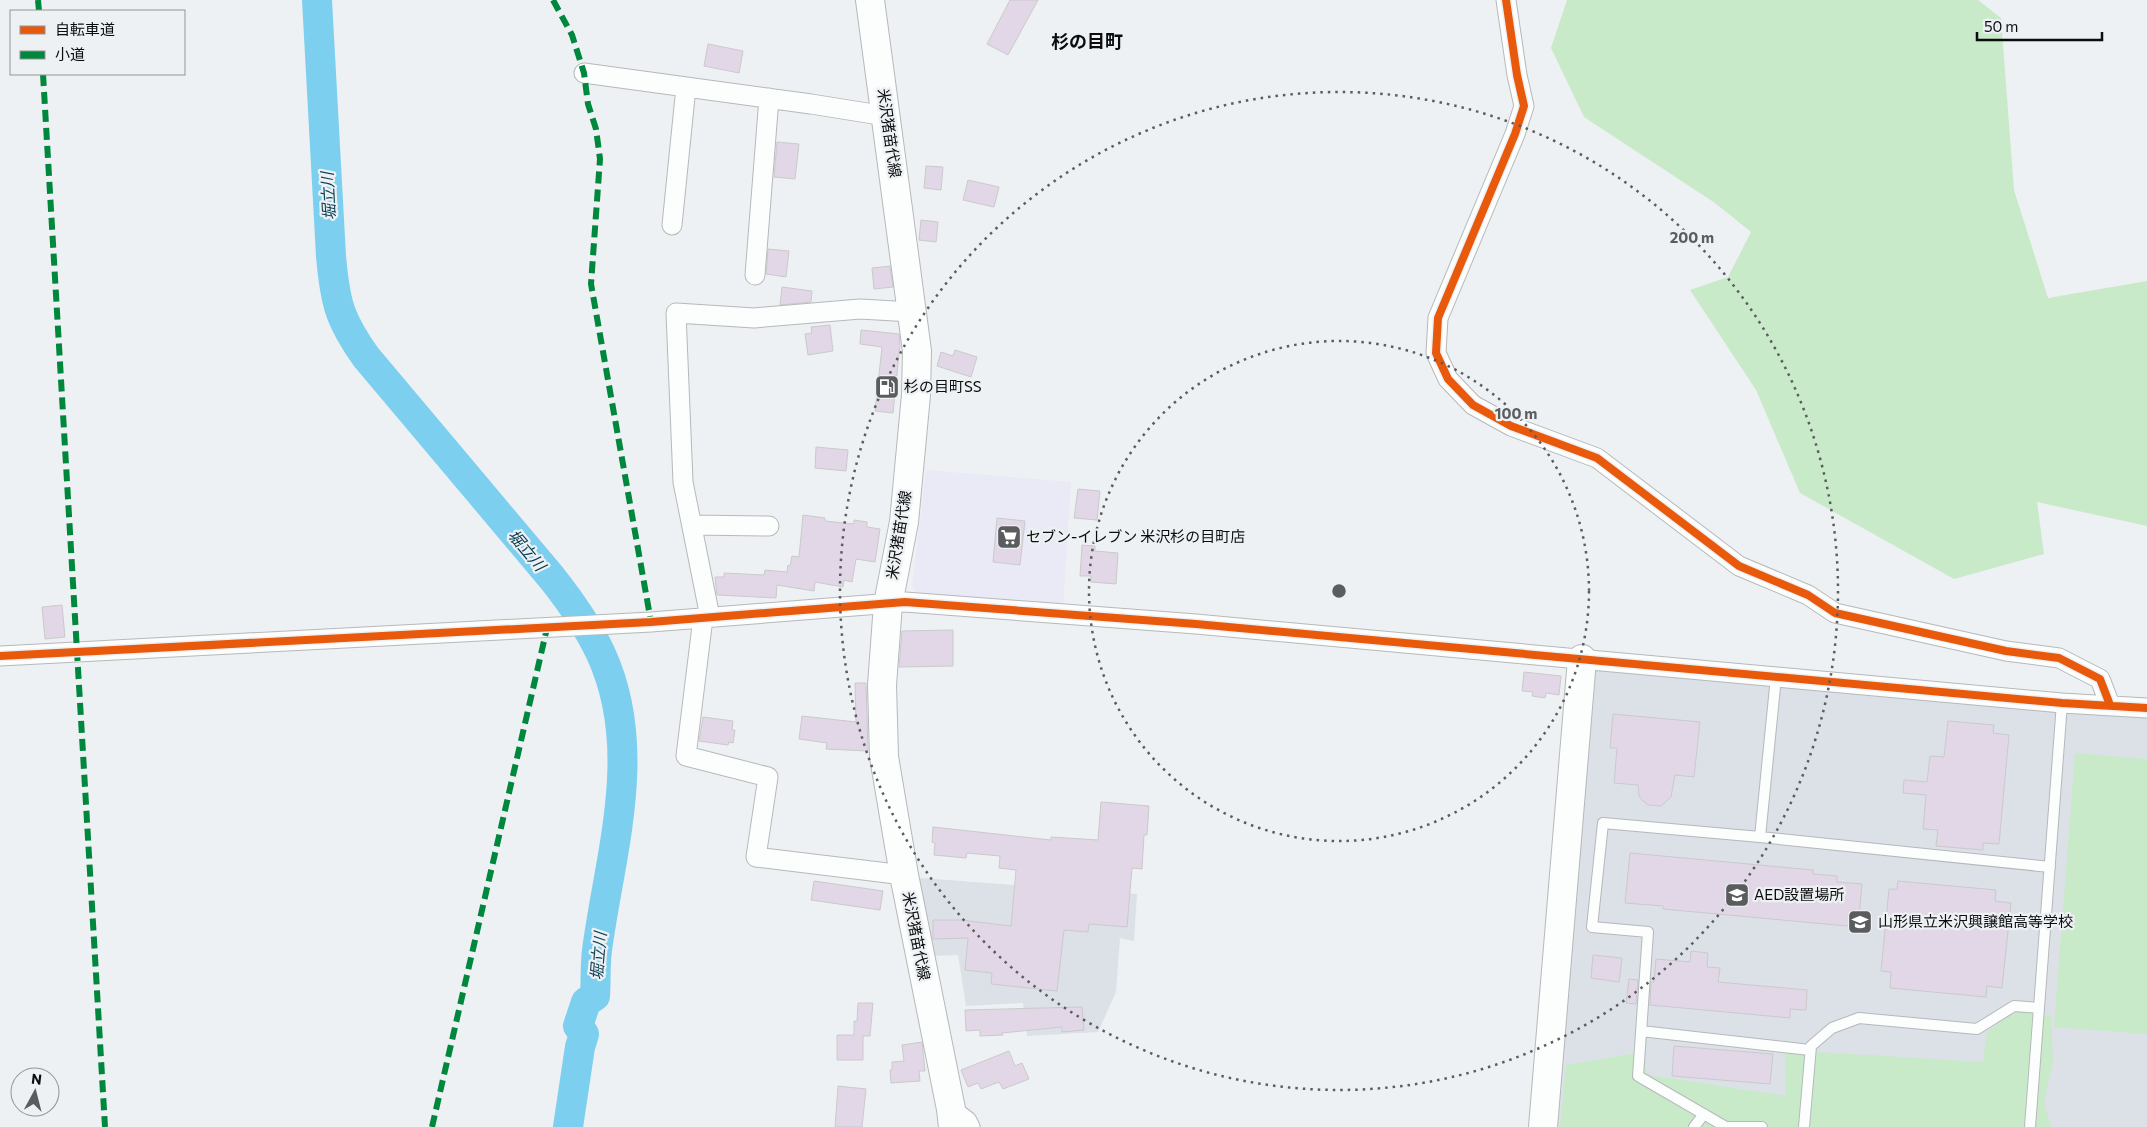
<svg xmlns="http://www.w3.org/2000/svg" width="2147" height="1127" font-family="Commissioner,'Noto Sans JP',sans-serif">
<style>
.commercial{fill:#eae9f6}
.built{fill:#dbe1e7}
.green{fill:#c8eac9}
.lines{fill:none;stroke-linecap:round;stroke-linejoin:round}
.river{stroke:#7dcff0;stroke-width:30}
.building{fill:#e1d7e6;stroke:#cacacc}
.lane-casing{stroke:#b6b8ba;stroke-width:12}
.street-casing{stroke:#b6b8ba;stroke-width:21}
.secondary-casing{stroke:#b6b8ba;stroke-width:30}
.primary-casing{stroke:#b6b8ba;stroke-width:30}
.lane{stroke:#fcfdfd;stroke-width:10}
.street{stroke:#fcfdfd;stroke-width:19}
.secondary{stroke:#fcfdfd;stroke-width:28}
.primary{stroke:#fcfdfd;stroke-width:28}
.quiet{stroke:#00873e;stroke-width:6;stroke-dasharray:12 6;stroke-linecap:butt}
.cycleway-casing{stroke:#edf1f4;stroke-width:11}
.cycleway{stroke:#e8590c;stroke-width:8}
.ring{fill:none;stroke:#5a5c5e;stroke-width:2.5;stroke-dasharray:2.5 5}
.labels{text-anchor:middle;stroke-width:4.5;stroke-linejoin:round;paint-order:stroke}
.street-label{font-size:15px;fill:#0b0c0d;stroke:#edf1f4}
.poi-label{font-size:15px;fill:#0b0c0d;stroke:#edf1f4;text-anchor:start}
.water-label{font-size:16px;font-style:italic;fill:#0d4053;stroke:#edf1f4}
.quarter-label{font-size:18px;font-weight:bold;fill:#0b0c0d;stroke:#edf1f4}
.centre{fill:#5a5c5e;stroke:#edf1f4;stroke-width:2.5}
.ring-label{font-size:15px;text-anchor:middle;font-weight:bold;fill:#5a5c5e;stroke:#edf1f4;stroke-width:4.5;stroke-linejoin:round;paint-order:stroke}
</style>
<rect width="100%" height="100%" fill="#eef1f3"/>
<!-- commercial -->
<path class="commercial" d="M 926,470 L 1071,482 L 1063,609 L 919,596 L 912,587 Z"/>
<!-- built -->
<path class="built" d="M 1596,669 L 2147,717 L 2147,1127 L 1556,1127 Z
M 920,878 L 1137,894 L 1134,941 L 1120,938 L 1116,992 L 1098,1032 L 1027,1036 L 1023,1003 L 966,1006 L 958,955 L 930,956 Z"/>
<!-- green -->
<path class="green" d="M 1567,0 L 1978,0 L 2001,18 L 2014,190 L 2048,298 L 2147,281 L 2147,526 L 2037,502 L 2044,554 L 1954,579 L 1800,493 L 1756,390 L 1690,290 L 1728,277 L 1751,232 L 1715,203 L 1584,117 L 1551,48 Z
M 2075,753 L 2147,759 L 2147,1034 L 2054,1027 Z
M 2016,1011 L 2051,1016 L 2053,1061 L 2044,1103 L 2051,1127 L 1560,1127 L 1566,1065 L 1636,1053 L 1649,1075 L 1786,1096 L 1785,1050 L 1983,1062 L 1987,1032 Z"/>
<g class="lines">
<!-- river -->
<path class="river" d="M 317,0 L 331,256 C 335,302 339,319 366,357 L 552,578 C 571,602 588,626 601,654 C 645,750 610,853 597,950 C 595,965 596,981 595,996 L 586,1002 L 578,1026 L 584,1034 L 580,1047 L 568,1127"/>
</g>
<!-- building -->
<path class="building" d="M 1010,0 L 1038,0 L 1008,55 L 987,44 Z
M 708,44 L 743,51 L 739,73 L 704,66 Z
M 777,142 L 799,144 L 795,179 L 774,177 Z
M 926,166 L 943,167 L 941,190 L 924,188 Z
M 968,180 L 999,187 L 994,207 L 963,200 Z
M 921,220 L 938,222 L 936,242 L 919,240 Z
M 768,249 L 789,251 L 786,277 L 766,274 Z
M 890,266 L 893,287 L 874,289 L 872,268 Z
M 782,287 L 812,291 L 811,302 L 780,305 Z
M 830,325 L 833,351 L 808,355 L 805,334 L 812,333 L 811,327 Z
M 861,330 L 899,334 L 900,345 L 893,413 L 875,411 L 882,347 L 860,344 Z
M 955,350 L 977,357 L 971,377 L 937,366 L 941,352 L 953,356 Z
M 816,447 L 848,450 L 846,471 L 815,468 Z
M 1078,489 L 1100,491 L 1097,520 L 1074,518 Z
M 803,515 L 825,518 L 825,521 L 854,524 L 854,520 L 867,522 L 867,527 L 880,529 L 875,562 L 856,559 L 852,582 L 844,580 L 843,587 L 815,582 L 814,591 L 777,585 L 776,598 L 717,595 L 715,577 L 724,577 L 724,573 L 764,575 L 765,570 L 787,572 L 788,565 L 790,566 L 792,556 L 799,557 Z
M 997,518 L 1025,521 L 1020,565 L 993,562 Z
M 1082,545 L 1095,546 L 1095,551 L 1118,553 L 1116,584 L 1091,582 L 1091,576 L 1080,576 Z
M 62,605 L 65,637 L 45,639 L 42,607 Z
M 953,630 L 953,666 L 899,667 L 902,631 Z
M 1524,672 L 1561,676 L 1559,695 L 1546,693 L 1545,698 L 1532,696 L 1533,692 L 1522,691 Z
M 855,683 L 866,683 L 868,751 L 826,749 L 827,743 L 799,739 L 802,716 L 856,722 Z
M 1613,714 L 1700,722 L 1694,777 L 1675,775 L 1671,797 L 1661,806 L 1648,805 L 1643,801 L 1639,796 L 1638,785 L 1614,783 L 1617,748 L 1610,748 Z
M 703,717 L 733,721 L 732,730 L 735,730 L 733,743 L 729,742 L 728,745 L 699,741 Z
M 1948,721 L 1994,725 L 1993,733 L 2009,735 L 1999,844 L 1983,843 L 1983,850 L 1936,846 L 1938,830 L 1923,829 L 1926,795 L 1903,793 L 1904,780 L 1927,782 L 1930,756 L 1944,757 Z
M 1101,802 L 1149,806 L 1147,835 L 1144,835 L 1142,869 L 1132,868 L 1127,927 L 1089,924 L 1088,932 L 1064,930 L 1057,991 L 991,984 L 992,973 L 965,970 L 968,938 L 933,939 L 933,920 L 961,920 L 1011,926 L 1016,870 L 999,868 L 1000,856 L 967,853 L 966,858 L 934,855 L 935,843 L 932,842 L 933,827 L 1051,840 L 1051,837 L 1098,840 Z
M 1630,853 L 1813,870 L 1813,874 L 1837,876 L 1837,882 L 1862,884 L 1858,927 L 1663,909 L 1663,906 L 1625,903 Z
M 814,881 L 883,891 L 880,910 L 811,900 Z
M 1898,881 L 1996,890 L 1995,901 L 2011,903 L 2002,988 L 1987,986 L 1986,997 L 1890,988 L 1891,972 L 1881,971 L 1889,889 L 1897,889 Z
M 1691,951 L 1708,953 L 1707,967 L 1720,968 L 1718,982 L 1807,990 L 1806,1010 L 1790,1009 L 1790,1018 L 1650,1005 L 1651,982 L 1654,982 L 1656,959 L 1690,962 Z
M 1593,955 L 1622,958 L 1619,982 L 1591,978 Z
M 1629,979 L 1638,980 L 1636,1004 L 1626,1003 Z
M 858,1003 L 873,1003 L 870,1036 L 863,1036 L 863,1060 L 837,1060 L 837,1035 L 854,1035 L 854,1021 L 857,1021 Z
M 1082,1007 L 1084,1030 L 1062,1032 L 1062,1027 L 1002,1033 L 1003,1035 L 980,1036 L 980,1030 L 966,1031 L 965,1010 Z
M 922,1042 L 925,1071 L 919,1071 L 920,1081 L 891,1083 L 890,1070 L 892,1070 L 892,1062 L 904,1061 L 902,1045 Z
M 1674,1046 L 1773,1054 L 1770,1084 L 1672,1076 Z
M 1009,1051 L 1015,1066 L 1022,1063 L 1029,1079 L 1003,1089 L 999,1082 L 981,1089 L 978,1083 L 968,1087 L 961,1070 Z
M 838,1086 L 866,1089 L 862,1127 L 835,1127 Z"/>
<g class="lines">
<defs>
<path id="lane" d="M 1776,677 L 1760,837 L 2050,867
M 1760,837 L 1603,823 L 1592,927 L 1648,932 L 1638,1076 L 1726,1127 L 1762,1127
M 1641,1031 L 1810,1050
M 1694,1127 L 1704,1114
M 1804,1127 L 1811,1046 L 1832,1028 L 1859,1018 L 1977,1029 L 2014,1006 L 2039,1008
M 2030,1127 L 2062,703"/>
<path id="street" d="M 1506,0 L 1517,75 L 1524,106 L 1515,134 L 1438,318 L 1436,353 L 1448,379 L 1473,405 L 1511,426 L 1597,458 L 1739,566 L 1808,595 L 1835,613 L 2006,651 L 2059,658 L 2100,679 L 2110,705
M 584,73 L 811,104 L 886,116
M 672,225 L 686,87
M 755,275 L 769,98
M 693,525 L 769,526
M 710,617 L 683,482 L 676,313 L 754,318 L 860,309 L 912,312
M 703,618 L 686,756 L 768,777 L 756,857 L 904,875
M 0,656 L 651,622 L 905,602 L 1196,624 L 2062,703 L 2147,708
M 951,1109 L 967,1121 L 970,1127"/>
<path id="secondary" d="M 1543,1127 L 1582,659"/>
<path id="primary" d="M 870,0 L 917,351 L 916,395 L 904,522 L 888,604 L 882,685 L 884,757 L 904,875 L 951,1109 L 953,1127"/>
</defs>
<!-- lane casing -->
<use href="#lane" class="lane-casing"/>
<!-- street casing -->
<use href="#street" class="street-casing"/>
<!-- secondary casing -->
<use href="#secondary" class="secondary-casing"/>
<!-- primary casing -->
<use href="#primary" class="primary-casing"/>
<!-- lane -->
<use href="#lane" class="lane"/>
<!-- street -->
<use href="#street" class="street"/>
<!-- secondary -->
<use href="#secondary" class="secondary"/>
<!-- primary -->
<use href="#primary" class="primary"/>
<!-- quiet -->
<path class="quiet" d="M 38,0 L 39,11
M 553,0 L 572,35 L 584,73 L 588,104 L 596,129 L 600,159 L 591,284 L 651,622
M 43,74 L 105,1127
M 432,1127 L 547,628"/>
<defs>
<path id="cycleway" d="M 1506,0 L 1517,75 L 1524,106 L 1515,134 L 1438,318 L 1436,353 L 1448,379 L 1473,405 L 1511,426 L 1597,458 L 1739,566 L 1808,595 L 1835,613 L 2006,651 L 2059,658 L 2100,679 L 2110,705
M 0,656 L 651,622 L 905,602 L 1196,624 L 2062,703 L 2147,708"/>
</defs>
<!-- cycleway casing -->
<use href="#cycleway" class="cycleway-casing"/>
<!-- cycleway -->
<use href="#cycleway" class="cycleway"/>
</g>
<!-- distance rings -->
<g class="ring">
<circle cx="1339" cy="591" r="250"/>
<circle cx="1339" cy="591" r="499"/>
</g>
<!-- icons -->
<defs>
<symbol id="fuel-square" viewBox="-11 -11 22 22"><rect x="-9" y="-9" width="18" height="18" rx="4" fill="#5a5c5e" stroke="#edf1f4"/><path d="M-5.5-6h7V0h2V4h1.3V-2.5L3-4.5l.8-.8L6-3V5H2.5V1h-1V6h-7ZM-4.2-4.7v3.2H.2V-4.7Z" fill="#fff"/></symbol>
<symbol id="supermarket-square" viewBox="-11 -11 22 22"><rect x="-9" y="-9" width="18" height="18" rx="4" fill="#5a5c5e" stroke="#edf1f4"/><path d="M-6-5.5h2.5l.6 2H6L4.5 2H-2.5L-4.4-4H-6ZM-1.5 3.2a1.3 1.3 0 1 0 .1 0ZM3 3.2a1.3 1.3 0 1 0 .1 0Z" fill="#fff"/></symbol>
<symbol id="school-square" viewBox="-11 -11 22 22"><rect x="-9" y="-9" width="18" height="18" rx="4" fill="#5a5c5e" stroke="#edf1f4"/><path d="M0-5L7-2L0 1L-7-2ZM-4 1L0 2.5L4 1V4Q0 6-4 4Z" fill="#fff"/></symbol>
</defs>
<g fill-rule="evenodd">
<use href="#fuel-square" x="873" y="373" width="28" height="28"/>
<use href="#supermarket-square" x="995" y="523" width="28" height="28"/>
<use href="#school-square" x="1723" y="881" width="28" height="28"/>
<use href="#school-square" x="1846" y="908" width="28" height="28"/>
</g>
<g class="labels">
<!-- street labels -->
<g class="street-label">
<text transform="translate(889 133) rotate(82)" y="5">米沢猪苗代線</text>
<text transform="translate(899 535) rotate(-81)" y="5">米沢猪苗代線</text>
<text transform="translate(916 936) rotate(79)" y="5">米沢猪苗代線</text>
</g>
<!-- poi labels -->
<g class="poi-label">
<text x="904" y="392">杉の目町SS</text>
<text x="1026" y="542">セブン-イレブン 米沢杉の目町店</text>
<text x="1754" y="900">AED設置場所</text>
<text x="1878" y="927">山形県立米沢興譲館高等学校</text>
</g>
<!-- water labels -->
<g class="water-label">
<text transform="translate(328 196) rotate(-93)" y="6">堀立川</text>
<text transform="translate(527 550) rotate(50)" y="6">堀立川</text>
<text transform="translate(598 956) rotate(-85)" y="6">堀立川</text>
</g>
<!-- quarter labels -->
<g class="quarter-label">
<text x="1087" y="48">杉の目町</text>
</g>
</g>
<circle cx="1339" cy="591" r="8" class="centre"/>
<g class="ring-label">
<text x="1692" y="243">200 m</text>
<text x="1516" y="419">100 m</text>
</g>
<!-- legend -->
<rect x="10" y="10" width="175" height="65" fill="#edf1f4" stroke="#939598"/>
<rect x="20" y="26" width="25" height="8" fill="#e8590c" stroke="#939598"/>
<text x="55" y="35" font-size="15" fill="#0b0c0d">自転車道</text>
<rect x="20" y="51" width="25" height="8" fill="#00873e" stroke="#939598"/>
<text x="55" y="60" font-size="15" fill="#0b0c0d">小道</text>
<!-- north arrow -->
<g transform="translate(35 1092) rotate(7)"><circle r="24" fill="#edf1f4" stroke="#939598"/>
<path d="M0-4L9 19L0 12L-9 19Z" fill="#5a5c5e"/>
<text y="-8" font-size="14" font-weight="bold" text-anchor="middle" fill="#0b0c0d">N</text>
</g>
<!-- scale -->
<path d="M1977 32v8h125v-8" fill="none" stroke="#0b0c0d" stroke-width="2.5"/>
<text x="1984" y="32" font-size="15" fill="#0b0c0d" stroke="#edf1f4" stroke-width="4" paint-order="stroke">50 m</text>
</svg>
